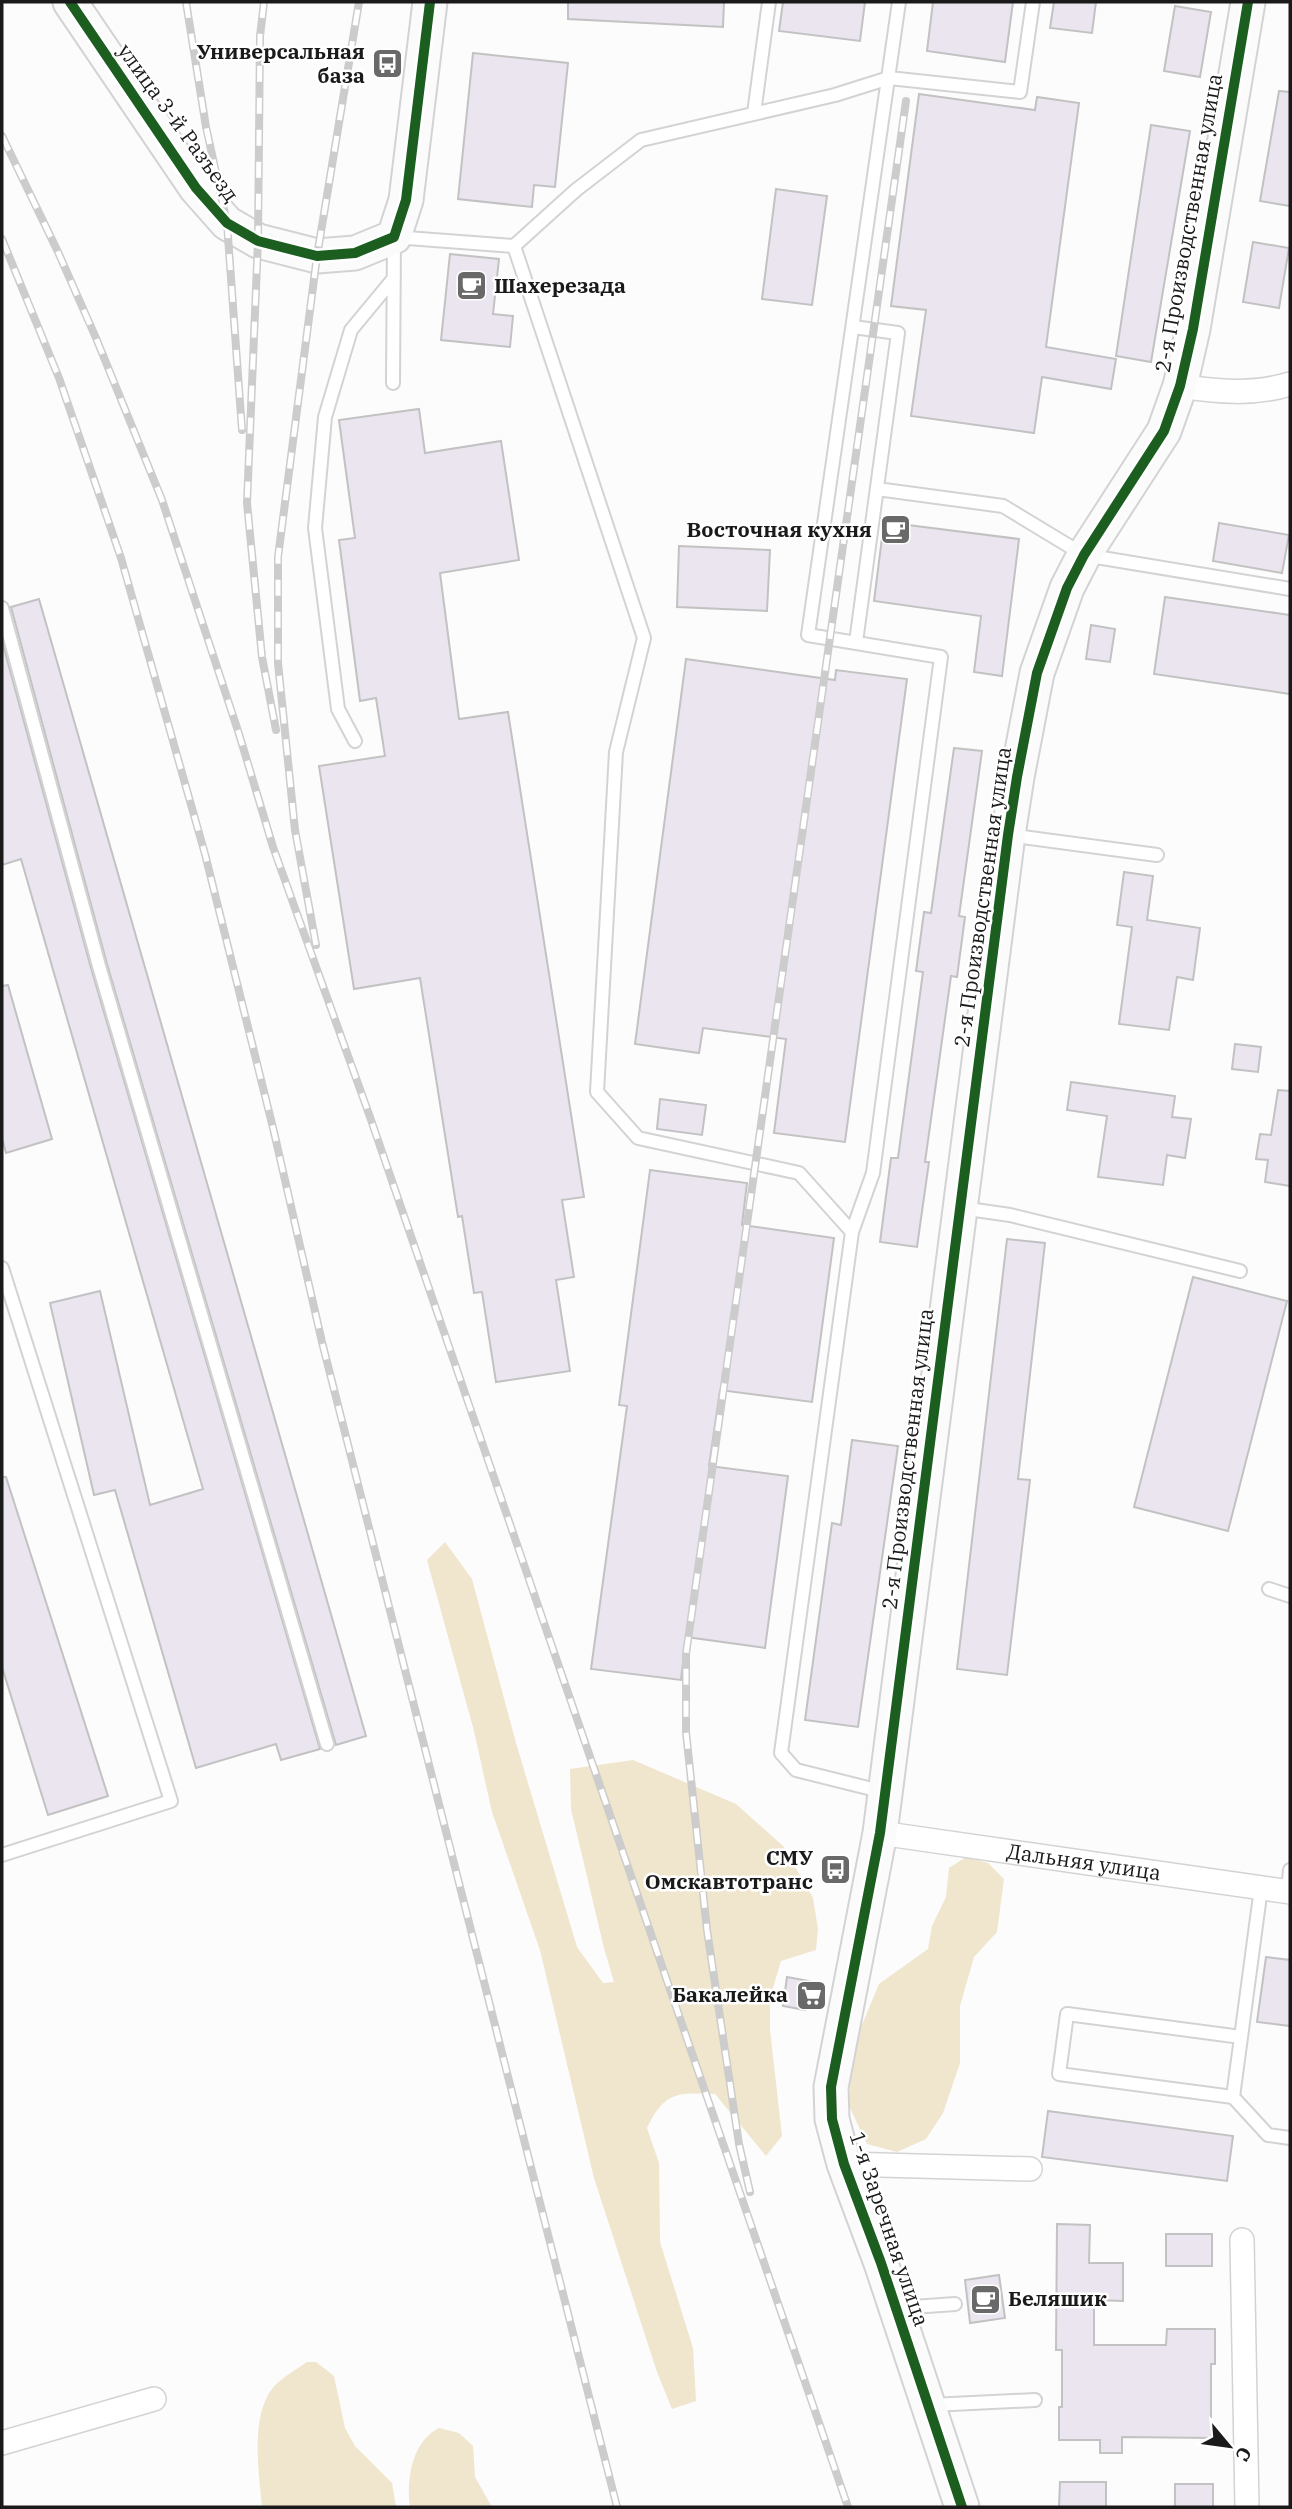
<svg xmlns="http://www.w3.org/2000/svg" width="1292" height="2509" font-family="'IBM Plex Serif',serif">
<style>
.green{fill:#f0e5cd}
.building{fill:#eae5ef;stroke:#c2c2c3;stroke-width:2}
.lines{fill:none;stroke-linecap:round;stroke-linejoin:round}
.lane-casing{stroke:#d4d3d4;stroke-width:16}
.street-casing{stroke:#d4d3d4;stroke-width:26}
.secondary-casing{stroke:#d4d3d4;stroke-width:37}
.lane{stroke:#fff;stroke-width:12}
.street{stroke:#fff;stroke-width:23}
.secondary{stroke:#fbfbfc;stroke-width:33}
.rail-casing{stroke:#cccccd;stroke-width:8}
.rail{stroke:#fff;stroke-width:5;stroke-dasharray:16;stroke-linecap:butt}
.cycleway-casing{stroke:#fff;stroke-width:15}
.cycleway{stroke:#1b5e20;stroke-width:10}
.labels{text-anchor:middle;stroke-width:5;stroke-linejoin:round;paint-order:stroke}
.poi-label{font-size:21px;font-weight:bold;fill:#1b1a1b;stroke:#fff;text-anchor:end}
.street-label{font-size:21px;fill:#1b1a1b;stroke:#fff}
</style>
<rect width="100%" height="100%" fill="#fcfcfd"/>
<!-- green -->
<path class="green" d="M 445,1542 L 472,1579 L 516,1743 L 577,1947 L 603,1983 L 614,1982 L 604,1948 L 571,1809 L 570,1769 L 633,1760 L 736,1804 L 783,1846 L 813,1898 L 818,1929 L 816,1950 L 781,1961 L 770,1998 L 770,2030 L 782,2136 L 766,2156 L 715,2094 C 677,2093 665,2091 647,2128 L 659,2163 L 660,2242 L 693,2348 L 696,2401 L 672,2409 L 657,2372 L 594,2178 L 540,1950 L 492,1812 L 474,1731 L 427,1560 Z
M 966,1857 L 988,1863 L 1004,1879 L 997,1932 L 974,1957 L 960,2006 L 960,2063 L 943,2113 L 926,2139 L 897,2152 L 867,2144 L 849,2106 L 852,2049 L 879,1984 L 928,1949 L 932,1926 L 946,1897 L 949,1868 Z
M 307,2362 L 316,2362 L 334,2376 L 345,2428 L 355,2446 L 392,2483 L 396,2507 L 262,2507 C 259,2473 250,2418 272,2389 C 279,2379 296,2370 307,2362 Z
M 439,2428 L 459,2433 L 473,2446 L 475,2477 L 492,2507 L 410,2507 C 406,2480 412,2441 439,2428 Z"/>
<!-- building -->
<path class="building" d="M 568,2 L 724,2 L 723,27 L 568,19 Z
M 783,2 L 865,2 L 860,41 L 779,31 Z
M 933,2 L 1013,2 L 1005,62 L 927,51 Z
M 1054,2 L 1096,2 L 1092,33 L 1050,28 Z
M 1175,6 L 1211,12 L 1200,77 L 1164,71 Z
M 473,53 L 568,63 L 555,187 L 534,185 L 532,207 L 458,199 Z
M 1279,91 L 1290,92 L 1290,206 L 1260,201 Z
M 919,94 L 1035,110 L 1037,97 L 1079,103 L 1046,347 L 1116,359 L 1111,389 L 1042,377 L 1034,433 L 911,416 L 926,310 L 891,306 Z
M 1151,125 L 1190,131 L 1151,362 L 1116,356 Z
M 776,189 L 827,196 L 812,305 L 762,299 Z
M 1253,242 L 1289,248 L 1279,308 L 1243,302 Z
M 450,254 L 499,259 L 493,314 L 513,316 L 510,347 L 441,340 Z
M 419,409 L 425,453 L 501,441 L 519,560 L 440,573 L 459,719 L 508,712 L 584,1197 L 562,1200 L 574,1277 L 556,1280 L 570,1371 L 496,1382 L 482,1292 L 474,1293 L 462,1216 L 458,1217 L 420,978 L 354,989 L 319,766 L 385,756 L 376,698 L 360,701 L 339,540 L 355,538 L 339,420 Z
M 884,522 L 1019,539 L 1002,676 L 974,672 L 981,616 L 874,601 Z
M 1219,523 L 1289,535 L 1282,573 L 1213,561 Z
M 679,546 L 770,550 L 767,611 L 677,607 Z
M 1165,597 L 1290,615 L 1290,694 L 1154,674 Z
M 39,599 L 366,1736 L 336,1745 L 107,964 L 11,607 Z
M 1091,625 L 1115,629 L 1110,662 L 1086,659 Z
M 2,641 L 91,968 L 320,1749 L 281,1760 L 276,1744 L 196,1768 L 115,1490 L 94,1495 L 50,1303 L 100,1291 L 150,1505 L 203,1489 L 21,859 L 2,865 Z
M 686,659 L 835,680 L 836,670 L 907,679 L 845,1142 L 774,1133 L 786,1039 L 703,1028 L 699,1053 L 635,1044 Z
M 954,748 L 982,751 L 959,916 L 965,917 L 957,977 L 951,976 L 925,1162 L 929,1162 L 917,1247 L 880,1242 L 891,1158 L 898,1158 L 923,972 L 916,971 L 924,912 L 931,913 Z
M 1124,872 L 1153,876 L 1147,920 L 1200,928 L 1193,980 L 1177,977 L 1169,1030 L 1119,1024 L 1132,927 L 1117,925 Z
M 8,985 L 52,1139 L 6,1153 L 2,1138 L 2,986 Z
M 1235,1044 L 1261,1047 L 1258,1072 L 1232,1069 Z
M 1071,1082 L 1175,1096 L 1172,1117 L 1191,1119 L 1185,1158 L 1167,1155 L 1163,1185 L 1098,1177 L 1107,1116 L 1067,1110 Z
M 1278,1090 L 1290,1091 L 1290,1186 L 1265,1182 L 1268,1160 L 1256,1159 L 1260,1134 L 1271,1135 Z
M 660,1099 L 706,1105 L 702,1135 L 657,1129 Z
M 650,1170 L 747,1183 L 742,1225 L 834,1238 L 812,1402 L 720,1390 L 709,1466 L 788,1476 L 765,1648 L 686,1637 L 681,1680 L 591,1669 L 627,1406 L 619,1405 Z
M 1007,1239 L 1045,1243 L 1018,1479 L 1030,1480 L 1007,1675 L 957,1669 Z
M 1193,1277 L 1287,1301 L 1228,1531 L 1134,1507 Z
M 852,1440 L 898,1446 L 858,1727 L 805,1720 L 832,1523 L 841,1525 Z
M 2,1477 L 6,1477 L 108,1796 L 48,1815 L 2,1667 Z
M 1266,1957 L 1290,1960 L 1290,2026 L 1257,2022 Z
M 787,1977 L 809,1981 L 805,2010 L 783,2006 Z
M 1048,2111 L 1233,2136 L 1227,2181 L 1042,2157 Z
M 1057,2224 L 1090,2225 L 1089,2263 L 1123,2263 L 1123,2301 L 1094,2300 L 1094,2345 L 1166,2345 L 1167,2329 L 1215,2329 L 1215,2364 L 1211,2364 L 1211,2438 L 1122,2437 L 1122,2453 L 1100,2453 L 1100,2440 L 1059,2440 L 1059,2407 L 1062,2407 L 1062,2350 L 1056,2350 Z
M 1166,2234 L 1212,2234 L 1212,2266 L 1166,2266 Z
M 999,2275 L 1005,2318 L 970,2323 L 965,2280 Z
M 1060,2482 L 1106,2482 L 1106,2507 L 1059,2507 Z
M 1175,2484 L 1213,2484 L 1213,2507 L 1175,2507 Z"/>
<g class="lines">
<defs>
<path id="lane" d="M 754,113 L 769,2
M 514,246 L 644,638 L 616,752 L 597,1092 L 638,1138 L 799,1173 L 852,1232 L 781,1753 L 796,1770 L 884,1792
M 853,327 L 898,333 L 856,642
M 393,383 L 394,237 L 514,246 L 576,190 L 641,140 L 835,95 L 889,78 L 1020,92 L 1033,2
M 877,489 L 1003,506 L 1084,555 L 1290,589
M 2,608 L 99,966 L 327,1744
M 355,741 L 338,709 L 315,528 L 325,417 L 351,330 L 394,278
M 1008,835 L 1157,855
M 961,1208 L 1010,1215 L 1240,1271
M 852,1232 L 873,1173 L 941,657 L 808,635 L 899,2
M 2,1268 L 171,1801 L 2,1855
M 1269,1589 L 1290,1596
M 1288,1892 L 1290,1870
M 1241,2037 L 1067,2014 L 1059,2074 L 1233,2097 L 1268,2135 L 1290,2138
M 1233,2097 L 1261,1888
M 899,2308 L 955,2304
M 931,2405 L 1035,2400"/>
<g id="street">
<path d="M 1180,386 C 1217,392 1254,395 1290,384"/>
<path id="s1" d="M 880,1833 L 1290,1892"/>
<path d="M 844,2164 L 1030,2169"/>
<path d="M 1242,2240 L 1247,2507"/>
<path d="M 2,2443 L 154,2399"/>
</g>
<path id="secondary" d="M 70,2 L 196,188 L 227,223 L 258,241 L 317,256 L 355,253 L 394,237 L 406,200 L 430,2
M 962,2507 L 881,2263 L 844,2164 L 832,2119 L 831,2087 L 880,1833 L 1008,835 L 1017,777 L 1037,673 L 1067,588 L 1084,555 L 1164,431 L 1180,386 L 1193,329 L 1248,2"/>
</defs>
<!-- lane casing -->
<use href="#lane" class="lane-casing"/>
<!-- street casing -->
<use href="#street" class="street-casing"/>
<!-- secondary casing -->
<use href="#secondary" class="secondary-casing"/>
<!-- lane -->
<use href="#lane" class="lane"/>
<!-- street -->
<use href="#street" class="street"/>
<!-- secondary -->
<use href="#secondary" class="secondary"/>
<defs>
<path id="rail" d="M 186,2 L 206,127 L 227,223 L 242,430
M 264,2 L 260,36 L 258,241 L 247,503 L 262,657 L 276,730
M 2,136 L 58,252 L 96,338 L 162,500 L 239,734 L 273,847 L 370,1117 L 848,2507
M 2,239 L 59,378 L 121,558 L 205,854 L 274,1132 L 322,1342 L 617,2507
M 316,945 L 295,830 L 278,663 L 278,557 L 317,256 L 359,2
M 750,2192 L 739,2144 L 707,1930 L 686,1732 L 686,1654 L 906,101"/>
</defs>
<!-- rail casing -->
<use href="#rail" class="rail-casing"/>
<!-- rail -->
<use href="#rail" class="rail"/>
<defs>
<path id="cycleway" d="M 70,2 L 196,188 L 227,223 L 258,241 L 317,256 L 355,253 L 394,237 L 406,200 L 430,2
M 962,2507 L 881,2263 L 844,2164 L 832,2119 L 831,2087 L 880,1833 L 1008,835 L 1017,777 L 1037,673 L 1067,588 L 1084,555 L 1164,431 L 1180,386 L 1193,329 L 1248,2"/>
</defs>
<!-- cycleway casing -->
<use href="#cycleway" class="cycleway-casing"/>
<!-- cycleway -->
<use href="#cycleway" class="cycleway"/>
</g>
<!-- icons -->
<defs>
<symbol id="bus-square" viewBox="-11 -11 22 22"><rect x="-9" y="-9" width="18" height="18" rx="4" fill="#6a696a" stroke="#fff"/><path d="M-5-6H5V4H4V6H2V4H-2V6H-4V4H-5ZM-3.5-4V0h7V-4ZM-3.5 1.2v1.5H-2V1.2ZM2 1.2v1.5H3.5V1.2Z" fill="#fff"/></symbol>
<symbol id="cafe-square" viewBox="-11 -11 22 22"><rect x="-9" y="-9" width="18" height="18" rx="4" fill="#6a696a" stroke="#fff"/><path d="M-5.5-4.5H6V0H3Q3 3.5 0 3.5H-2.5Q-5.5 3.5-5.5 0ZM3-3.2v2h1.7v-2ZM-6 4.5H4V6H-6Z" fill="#fff"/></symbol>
<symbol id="supermarket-square" viewBox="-11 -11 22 22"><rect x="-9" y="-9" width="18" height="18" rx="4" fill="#6a696a" stroke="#fff"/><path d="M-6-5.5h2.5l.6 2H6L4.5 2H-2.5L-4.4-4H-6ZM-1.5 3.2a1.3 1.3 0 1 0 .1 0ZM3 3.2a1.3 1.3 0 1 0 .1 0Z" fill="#fff"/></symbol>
</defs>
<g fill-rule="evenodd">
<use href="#bus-square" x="370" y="46" width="35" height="35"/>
<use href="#cafe-square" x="454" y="268" width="35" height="35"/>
<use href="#cafe-square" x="878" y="512" width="35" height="35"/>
<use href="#bus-square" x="818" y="1852" width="35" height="35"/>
<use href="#supermarket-square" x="794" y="1978" width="35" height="35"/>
<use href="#cafe-square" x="968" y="2282" width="35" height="35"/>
</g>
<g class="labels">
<!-- poi labels -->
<g class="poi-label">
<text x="365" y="59">Универсальная<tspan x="365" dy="24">база</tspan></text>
<text x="494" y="293" text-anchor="start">Шахерезада</text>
<text x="872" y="537">Восточная кухня</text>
<text x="813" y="1865">СМУ<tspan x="813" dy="24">Омскавтотранс</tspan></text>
<text x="788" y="2002">Бакалейка</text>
<text x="1008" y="2306" text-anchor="start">Беляшик</text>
</g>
<!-- street labels -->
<g class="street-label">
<text transform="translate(178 123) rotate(54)" y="7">улица 3-й Разъезд</text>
<text transform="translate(1189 223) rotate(-80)" y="7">2-я Производственная улица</text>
<text transform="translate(983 897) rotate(-82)" y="7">2-я Производственная улица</text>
<text transform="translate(908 1459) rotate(-83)" y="7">2-я Производственная улица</text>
<text dy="7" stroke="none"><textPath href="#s1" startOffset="206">Дальняя улица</textPath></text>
<text transform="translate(889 2229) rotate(71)" y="7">1-я Заречная улица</text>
</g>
</g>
<!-- border -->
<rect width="1292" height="2509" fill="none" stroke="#1b1a1b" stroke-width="7"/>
<!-- north arrow -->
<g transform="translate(1229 2446) rotate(119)" stroke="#ffffff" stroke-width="5" paint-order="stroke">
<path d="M0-5L12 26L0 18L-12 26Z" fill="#1b1a1b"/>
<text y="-10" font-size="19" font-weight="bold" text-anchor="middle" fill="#1b1a1b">С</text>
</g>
</svg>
